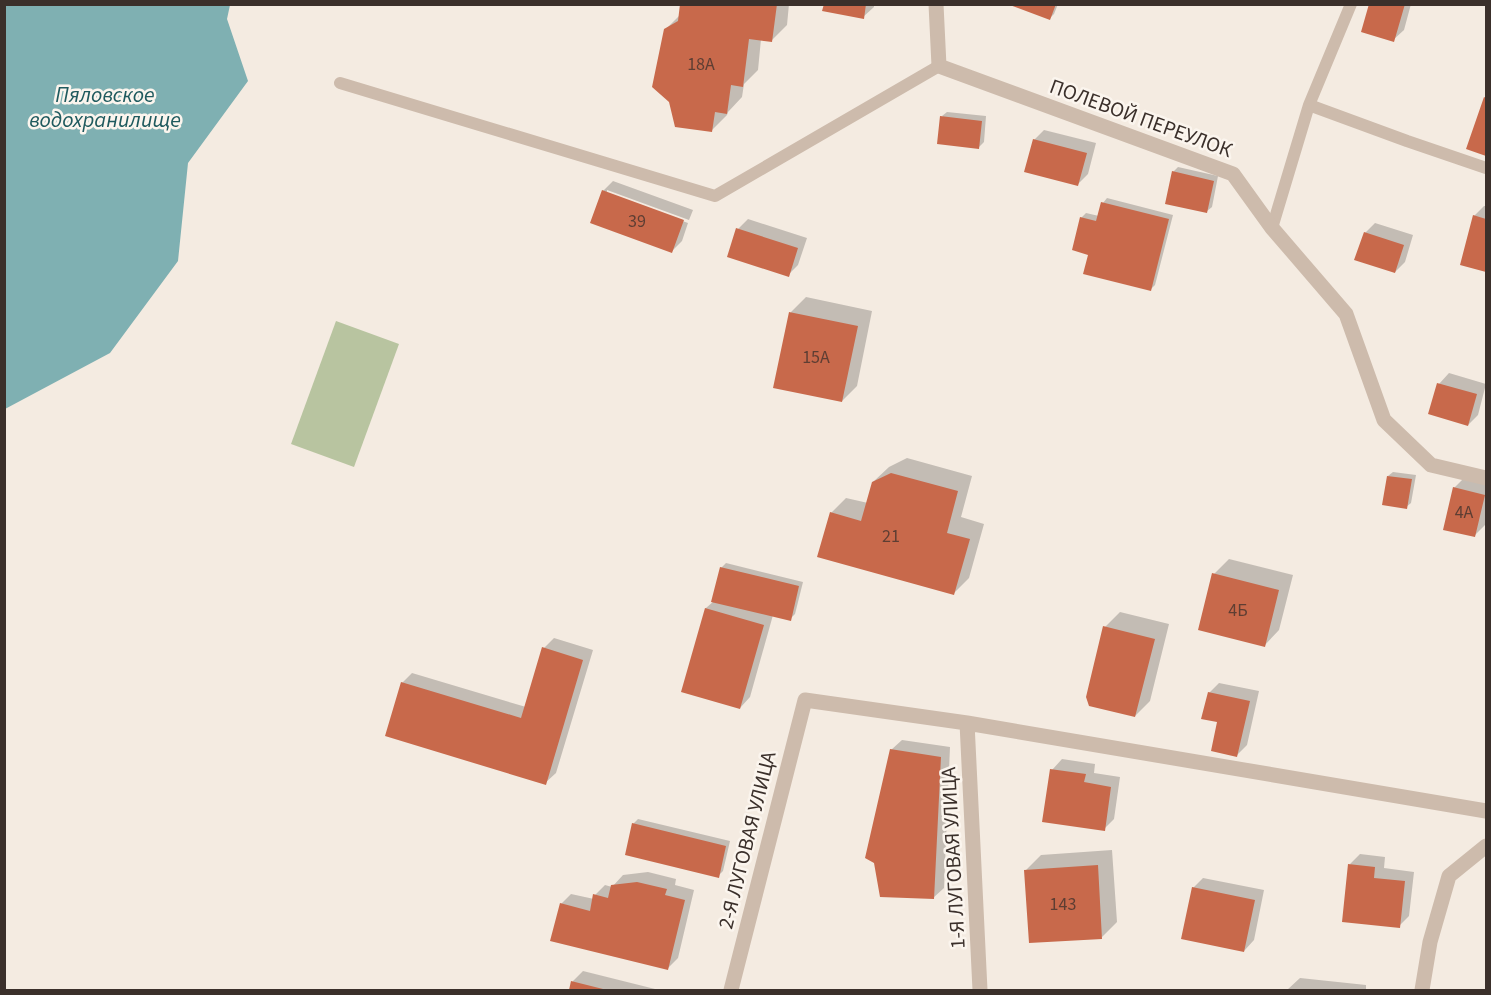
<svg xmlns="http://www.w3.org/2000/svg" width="1491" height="995" font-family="'Source Sans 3',sans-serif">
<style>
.grass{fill:#b8c4a0}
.water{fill:#7fb0b2}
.shadow{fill:#0003}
.building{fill:#c8694b}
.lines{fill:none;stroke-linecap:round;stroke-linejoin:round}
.service{stroke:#cdbbac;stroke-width:12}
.minor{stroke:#cdbbac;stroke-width:15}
.labels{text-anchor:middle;stroke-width:5;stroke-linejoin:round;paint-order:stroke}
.number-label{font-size:18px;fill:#5e3e33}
.street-label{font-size:21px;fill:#3b302b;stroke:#fbf5ee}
.water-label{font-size:22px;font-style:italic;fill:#1f5a5e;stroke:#fbf5ee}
</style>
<rect width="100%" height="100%" fill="#f4ebe1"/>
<!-- grass -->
<path class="grass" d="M 336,321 L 399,344 L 354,467 L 291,444 Z"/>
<!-- water -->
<path class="water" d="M 5,4 L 230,5 L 227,19 L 248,81 L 188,163 L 178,261 L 110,353 L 5,409 Z"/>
<!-- shadow -->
<path class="shadow" d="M 682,4 L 789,4 L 787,25 L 771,41 L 761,39 L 758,70 L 744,84 L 742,97 L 728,112 L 727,115 L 712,130 L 665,30 L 681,14 Z
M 825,4 L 874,4 L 874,7 L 863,17 Z
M 1010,4 L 1058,4 L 1054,14 L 1050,18 Z
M 1371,4 L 1411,4 L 1404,30 L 1393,40 Z
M 1486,97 L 1486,154 L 1468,148 Z
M 947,112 L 986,116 L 984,142 L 979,147 L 942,116 Z
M 1044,130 L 1096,143 L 1088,174 L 1078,184 L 1034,140 Z
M 1178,167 L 1218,176 L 1212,207 L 1207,211 L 1173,172 Z
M 613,181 L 693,210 L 689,220 L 607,190 L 607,194 L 688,223 L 682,241 L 672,251 L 603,191 Z
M 1107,198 L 1173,215 L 1155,285 L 1151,289 L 1090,254 L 1081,218 L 1086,213 L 1099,216 L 1103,203 Z
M 1484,206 L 1486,206 L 1486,271 L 1462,264 L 1474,216 Z
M 748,219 L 807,238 L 798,265 L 788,275 L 738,229 Z
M 1375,223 L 1413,235 L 1405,262 L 1395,272 L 1365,233 Z
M 806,297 L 872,311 L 857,386 L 842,401 L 775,386 L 791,312 Z
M 1449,373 L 1486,384 L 1478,415 L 1468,425 L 1439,384 Z
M 907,458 L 972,476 L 961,517 L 984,524 L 969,578 L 954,593 L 831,513 L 846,498 L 868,503 L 873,482 L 889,467 Z
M 1393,472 L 1416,475 L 1411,503 L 1406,507 L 1388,476 Z
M 1464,478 L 1486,483 L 1486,519 L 1485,525 L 1475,535 L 1454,488 Z
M 1229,559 L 1293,575 L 1279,630 L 1264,646 L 1214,574 Z
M 726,563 L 803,582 L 795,614 L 790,619 L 773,615 L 750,697 L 740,708 L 683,691 L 706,608 L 714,601 L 721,568 Z
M 1120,612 L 1169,624 L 1150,701 L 1135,716 L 1105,627 Z
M 554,638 L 593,650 L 556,773 L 545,783 L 402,683 L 412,673 L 526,707 L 544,648 Z
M 1219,683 L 1259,691 L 1247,745 L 1237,755 L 1209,693 Z
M 902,740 L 950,747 L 944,888 L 933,898 L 891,750 Z
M 1062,759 L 1095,764 L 1094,773 L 1120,777 L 1114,819 L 1104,829 L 1052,770 Z
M 638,819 L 730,841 L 723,871 L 718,876 L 633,824 Z
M 1112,850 L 1117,922 L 1102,937 L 1026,870 L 1041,855 Z
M 1360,854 L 1385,857 L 1384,868 L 1414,872 L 1409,916 L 1399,926 L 1350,864 Z
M 648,872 L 676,879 L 675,885 L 694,890 L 678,958 L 668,968 L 561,904 L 571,894 L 594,899 L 595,895 L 605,885 L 612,887 L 623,875 Z
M 1203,878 L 1264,890 L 1254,940 L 1244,951 L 1193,888 Z
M 583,971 L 659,990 L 570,990 L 573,981 Z
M 1300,978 L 1366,985 L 1366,990 L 1287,990 Z"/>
<!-- building -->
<path class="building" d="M 680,4 L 777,4 L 772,42 L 749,39 L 743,87 L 731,85 L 727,114 L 715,112 L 712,132 L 675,127 L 669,102 L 652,87 L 664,29 L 678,21 Z
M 824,4 L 866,4 L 864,19 L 822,11 Z
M 1007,4 L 1056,4 L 1050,20 Z
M 1369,4 L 1405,4 L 1394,42 L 1361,32 Z
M 1484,97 L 1486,98 L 1486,156 L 1466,149 Z
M 940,116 L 982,121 L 979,149 L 937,144 Z
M 1033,139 L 1087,153 L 1078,186 L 1024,172 Z
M 1172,171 L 1214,181 L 1207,213 L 1165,204 Z
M 602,190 L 684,220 L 672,253 L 590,223 Z
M 1101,202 L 1169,219 L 1151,291 L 1083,274 L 1088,255 L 1072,250 L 1080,217 L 1096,221 Z
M 1473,215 L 1486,219 L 1486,272 L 1460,265 Z
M 736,228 L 798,248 L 789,277 L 727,257 Z
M 1364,232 L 1404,245 L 1395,273 L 1354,260 Z
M 789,312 L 858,326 L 842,402 L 773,388 Z
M 1437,383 L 1477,394 L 1468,426 L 1428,414 Z
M 891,473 L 958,491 L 947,533 L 970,539 L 954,595 L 817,557 L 830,512 L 861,521 L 872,482 Z
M 1387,476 L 1412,479 L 1407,509 L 1382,505 Z
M 1453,487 L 1485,495 L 1475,537 L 1443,530 Z
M 720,567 L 799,586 L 791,621 L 711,602 Z
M 1212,573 L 1279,590 L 1265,647 L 1198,630 Z
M 705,608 L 764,625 L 740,709 L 681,692 Z
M 1103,626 L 1155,639 L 1135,717 L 1089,706 L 1086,697 Z
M 542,647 L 583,660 L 546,785 L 385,736 L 401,682 L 521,718 Z
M 1208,692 L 1250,701 L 1237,757 L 1211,751 L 1217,722 L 1201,719 Z
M 890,749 L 941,757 L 934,899 L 880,897 L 874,863 L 865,858 Z
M 1050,769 L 1086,774 L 1084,782 L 1111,787 L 1105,831 L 1042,822 Z
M 632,823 L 726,846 L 719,878 L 625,855 Z
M 1348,864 L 1375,867 L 1374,878 L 1405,881 L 1400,928 L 1342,922 Z
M 1098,865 L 1102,939 L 1029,943 L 1024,870 Z
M 637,882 L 667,889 L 665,895 L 685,900 L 668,970 L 550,941 L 560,903 L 590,911 L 593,894 L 608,898 L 611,885 Z
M 1192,887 L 1255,900 L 1244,952 L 1181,939 Z
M 571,981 L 607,990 L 569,990 Z"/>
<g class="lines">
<!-- service -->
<path class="service" d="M 340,83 L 715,196 L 939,66
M 1309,105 L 1351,4
M 1272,228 L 1309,105 L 1407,141 L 1486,168"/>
<!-- minor -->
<path class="minor" d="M 936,4 L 939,66 L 1233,174 L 1272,228 L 1346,314 L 1384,420 L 1431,465 L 1486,478
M 967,723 L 980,990
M 731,990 L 805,700 L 967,723 L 1486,811
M 1422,990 L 1430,942 L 1449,876 L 1486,846"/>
</g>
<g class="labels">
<!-- number labels -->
<g class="number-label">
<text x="701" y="70">18А</text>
<text x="637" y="227">39</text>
<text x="816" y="363">15А</text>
<text x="1464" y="518">4А</text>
<text x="891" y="542">21</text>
<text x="1238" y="616">4Б</text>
<text x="1063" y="910">143</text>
</g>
<!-- street labels -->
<g class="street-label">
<text transform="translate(1141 118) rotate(20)" y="7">ПОЛЕВОЙ ПЕРЕУЛОК</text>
<text transform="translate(747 840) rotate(-76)" y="7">2-Я ЛУГОВАЯ УЛИЦА</text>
<text transform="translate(953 858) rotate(-93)" y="7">1-Я ЛУГОВАЯ УЛИЦА</text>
</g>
<!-- water labels -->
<g class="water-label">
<text x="105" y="102">Пяловское<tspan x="105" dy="25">водохранилище</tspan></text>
</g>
</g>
<!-- border -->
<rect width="1491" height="995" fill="none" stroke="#3b302b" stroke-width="12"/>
</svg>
